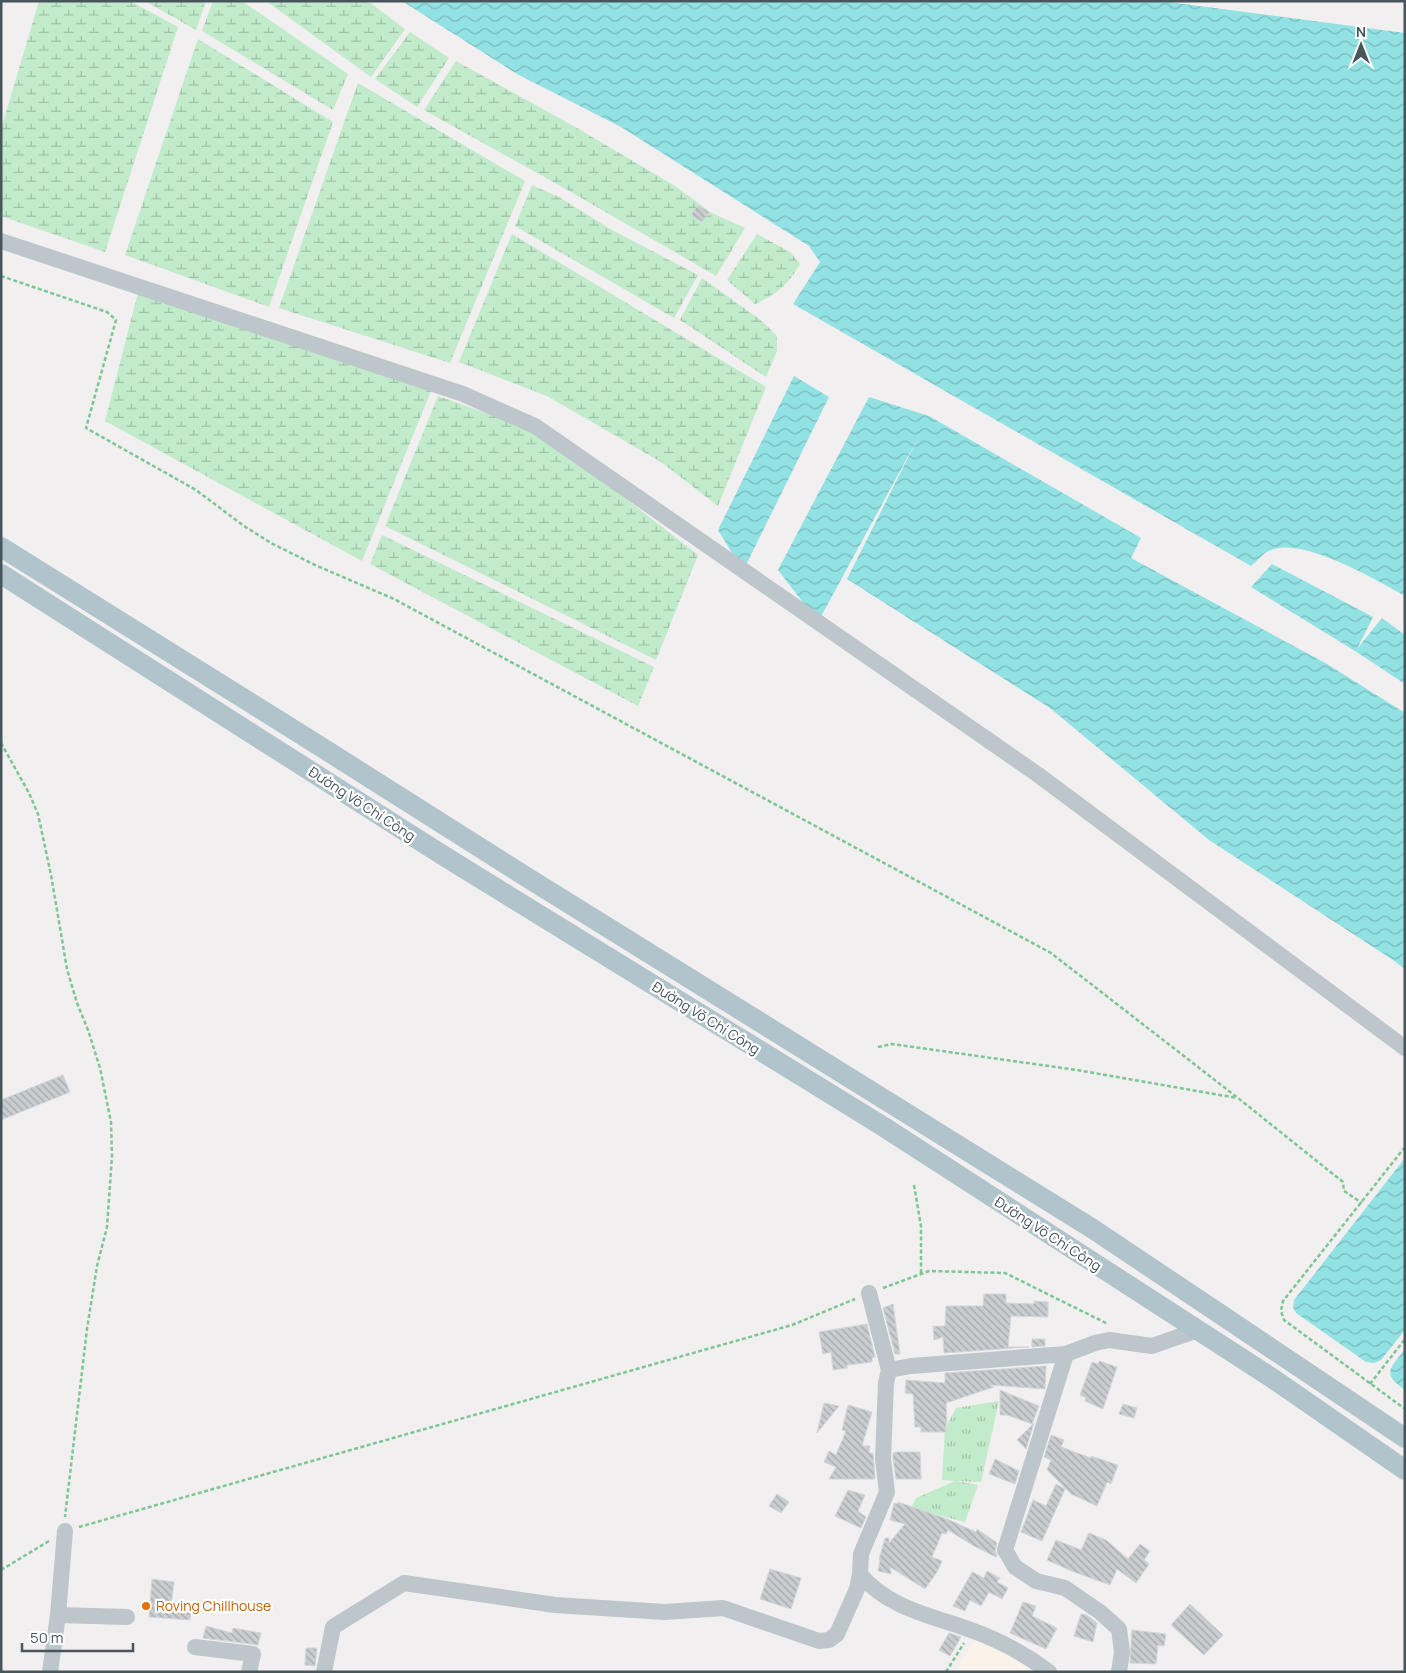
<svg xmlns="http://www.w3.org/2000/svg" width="1406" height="1673" font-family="Manrope,sans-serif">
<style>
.commercial{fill:#faf3ea}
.grass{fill:url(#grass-tufts)}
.wetland{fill:url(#wetland-marsh)}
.water{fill:url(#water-waves)}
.building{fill:url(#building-back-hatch);stroke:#d3d6da}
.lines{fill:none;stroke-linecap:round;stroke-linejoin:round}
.path{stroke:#7cc694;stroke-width:2.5;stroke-dasharray:4 2.5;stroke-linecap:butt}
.minor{stroke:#bcc6cb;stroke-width:16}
.major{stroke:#b1c3cb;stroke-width:20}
.food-dot{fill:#e8710a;stroke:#fff;stroke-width:2}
.labels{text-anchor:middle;stroke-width:4.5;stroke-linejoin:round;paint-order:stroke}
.street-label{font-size:14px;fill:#48555b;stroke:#fff}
.food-label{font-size:14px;fill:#c56008;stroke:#fff;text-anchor:start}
</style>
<defs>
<pattern id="grass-tufts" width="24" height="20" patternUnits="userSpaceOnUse" patternTransform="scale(1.25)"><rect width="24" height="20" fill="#c1ebca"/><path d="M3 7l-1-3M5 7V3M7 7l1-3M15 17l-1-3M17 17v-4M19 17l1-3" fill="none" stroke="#9fc1a7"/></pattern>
<pattern id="wetland-marsh" width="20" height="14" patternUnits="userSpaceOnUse" patternTransform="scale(1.25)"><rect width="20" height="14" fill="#c1ebca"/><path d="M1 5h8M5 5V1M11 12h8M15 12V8" fill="none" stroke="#9fc1a7"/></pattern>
<pattern id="water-waves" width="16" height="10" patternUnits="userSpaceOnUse" patternTransform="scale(1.25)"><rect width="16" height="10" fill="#92e2e4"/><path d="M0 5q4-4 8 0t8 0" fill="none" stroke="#79babc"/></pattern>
<pattern id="building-back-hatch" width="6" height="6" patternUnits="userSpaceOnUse" patternTransform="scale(1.25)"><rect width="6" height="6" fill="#c9cdd0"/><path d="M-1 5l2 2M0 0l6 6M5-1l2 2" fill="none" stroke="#a5a9ac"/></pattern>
</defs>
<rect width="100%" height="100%" fill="#f1efef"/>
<!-- commercial -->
<path class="commercial" d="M 978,1635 L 1038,1672 L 955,1672 Z"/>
<!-- grass -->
<path class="grass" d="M 999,1401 L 981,1482 L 956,1481 L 978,1485 L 965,1522 L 911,1508 L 916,1498 L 955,1481 L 942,1480 L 945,1429 L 956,1408 Z"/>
<!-- wetland -->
<path class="wetland" d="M 39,1 L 130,1 L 178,27 L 105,252 L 1,216 L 1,129 Z
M 145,1 L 206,1 L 196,30 Z
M 213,1 L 242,1 L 348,74 L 333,110 L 202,31 Z
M 266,1 L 368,1 L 405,29 L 371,77 Z
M 410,32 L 449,58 L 417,107 L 375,79 Z
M 198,39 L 333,122 L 269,307 L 125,255 Z
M 456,61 L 577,128 L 675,186 L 712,213 L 745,228 L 716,276 L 571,192 L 424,110 Z
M 358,83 L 525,181 L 450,363 L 279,308 Z
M 532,185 L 559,197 L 612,230 L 698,275 L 674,318 L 515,226 Z
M 512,234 L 766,387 L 718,506 L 661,462 L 547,396 L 459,362 Z
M 757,234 L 790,252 L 800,264 C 788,285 777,294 755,304 L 727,280 Z
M 702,278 L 762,321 L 777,336 L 777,351 L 766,377 L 680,320 Z
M 140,285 L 431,391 L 362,561 L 105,421 Z
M 438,396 L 540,432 L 698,555 L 656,660 L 385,526 Z
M 382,535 L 654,667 L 638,706 L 370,564 Z"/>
<!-- water -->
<path class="water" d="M 402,1 L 1161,1 L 1405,33 L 1405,596 C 1375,580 1301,535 1269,551 C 1262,554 1256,562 1251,566 L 793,304 L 820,262 L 809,246 L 621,127 L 517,74 Z
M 794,376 L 829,397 L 743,571 L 718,530 Z
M 869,397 L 929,416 L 1141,538 L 1131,558 L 1327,664 L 1405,713 L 1405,969 L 1393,960 L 1209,840 L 1050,708 L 847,579 L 918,438 L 818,622 L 778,570 Z
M 1272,564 L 1373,617 L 1357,649 L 1382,618 L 1405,635 L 1405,684 L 1355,651 L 1251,587 Z
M 1405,1158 L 1405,1330 L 1381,1360 L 1374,1363 L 1366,1362 L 1296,1313 L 1293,1307 L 1294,1300 Z
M 1405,1349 L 1405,1390 C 1381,1373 1390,1369 1405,1349 Z"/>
<!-- building -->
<path class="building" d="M 698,205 L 709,212 L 702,222 L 691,215 Z
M 63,1075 L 70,1092 L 1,1120 L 1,1100 Z
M 984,1294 L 1006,1294 L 1006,1303 L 1034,1304 L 1034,1301 L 1048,1302 L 1048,1317 L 1011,1316 L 1008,1347 L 1029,1347 L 944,1353 L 943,1337 L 934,1340 L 933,1326 L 945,1326 L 946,1306 L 983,1306 Z
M 893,1304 L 900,1354 L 895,1354 L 883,1308 Z
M 867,1324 L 875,1357 L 872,1358 L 872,1362 L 847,1365 L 847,1368 L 833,1370 L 831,1352 L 823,1354 L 819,1332 Z
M 1032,1339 L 1045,1339 L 1045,1346 L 1032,1347 Z
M 1099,1361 L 1117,1367 L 1103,1409 L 1085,1401 L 1086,1398 L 1080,1395 L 1092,1362 L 1098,1364 Z
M 1046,1366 L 1045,1389 L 990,1385 L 994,1387 L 946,1403 L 947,1423 L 946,1423 L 946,1432 L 921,1432 L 921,1427 L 915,1427 L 913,1394 L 905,1393 L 906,1380 L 945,1383 L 945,1373 Z
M 1000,1390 L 1039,1406 L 1032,1424 L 1007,1415 L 1000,1415 Z
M 824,1403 L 839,1406 L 817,1433 Z
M 1123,1404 L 1137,1408 L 1134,1418 L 1119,1414 Z
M 848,1405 L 872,1412 L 862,1446 L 870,1446 L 869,1453 L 873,1453 L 875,1479 L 829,1479 L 836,1467 L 824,1462 L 829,1451 L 836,1455 L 846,1431 L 842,1430 Z
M 1034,1423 L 1026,1449 L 1017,1440 Z
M 1051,1435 L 1064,1440 L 1061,1447 L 1091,1458 L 1091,1456 L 1118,1465 L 1111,1484 L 1107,1482 L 1097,1506 L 1071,1494 L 1047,1470 L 1051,1460 L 1044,1457 Z
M 896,1452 L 920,1452 L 921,1479 L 896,1479 L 893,1459 L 893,1453 Z
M 995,1459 L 1019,1471 L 1015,1484 L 989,1474 Z
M 1056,1484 L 1065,1489 L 1042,1541 L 1021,1532 L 1033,1500 L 1046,1506 Z
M 848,1490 L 865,1495 L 858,1511 L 866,1517 L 861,1528 L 835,1516 Z
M 777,1494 L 789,1502 L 781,1513 L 769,1506 Z
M 898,1502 L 947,1519 L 976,1532 L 977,1529 L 997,1543 L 995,1551 L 997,1555 L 996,1557 L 974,1546 L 948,1530 L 946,1534 L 942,1533 L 932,1557 L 942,1561 L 937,1572 L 925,1589 L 890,1567 L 891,1574 L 878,1571 L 880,1560 L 879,1559 L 885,1538 L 889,1538 L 889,1543 L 905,1524 L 890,1520 L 894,1503 L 898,1504 Z
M 1089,1533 L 1106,1540 L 1128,1559 L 1140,1544 L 1150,1551 L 1144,1560 L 1149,1564 L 1136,1583 L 1117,1569 L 1110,1585 L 1074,1572 L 1047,1560 L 1056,1540 L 1081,1550 Z
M 770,1569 L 801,1578 L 791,1609 L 760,1599 Z
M 987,1571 L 1000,1578 L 997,1582 L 1008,1588 L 1002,1599 L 989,1592 L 981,1606 L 970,1600 L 965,1611 L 953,1606 L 972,1572 L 984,1578 Z
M 152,1579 L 174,1582 L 171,1606 L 191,1607 L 190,1620 L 149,1617 Z
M 1023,1602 L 1036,1606 L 1032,1616 L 1057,1628 L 1046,1649 L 1010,1633 Z
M 1190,1604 L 1223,1635 L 1204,1655 L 1171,1625 Z
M 1081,1614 L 1087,1615 L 1097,1623 L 1093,1642 L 1074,1636 Z
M 206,1626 L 232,1633 L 233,1628 L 261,1633 L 258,1645 L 203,1638 Z
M 1132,1630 L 1166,1634 L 1164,1646 L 1158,1645 L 1156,1664 L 1130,1663 Z
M 949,1633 L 961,1637 L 950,1656 L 939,1650 Z
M 306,1648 L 317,1648 L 315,1666 L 305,1665 Z"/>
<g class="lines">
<!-- path -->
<path class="path" d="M 1,276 L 107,312 L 116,320 L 86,428 L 196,490 L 244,526 L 271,543 L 315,565 L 394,599 L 1051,953 L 1238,1098 L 1343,1182 L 1344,1191 L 1362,1203
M 1,743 L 29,793 L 38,814 L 51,875 L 67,969 L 77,1003 L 88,1030 L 100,1068 L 111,1122 L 112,1156 L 107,1227 L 97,1266 L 87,1329 L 65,1517
M 878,1047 L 892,1044 L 1077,1070 L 1237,1098
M 1405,1147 L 1283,1301 L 1281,1311 L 1284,1320 L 1405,1409
M 914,1185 L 921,1226 L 921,1274
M 883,1288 L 929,1271 L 1005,1273 L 1108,1324
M 1370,1384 L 1405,1339
M 79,1527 L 792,1325 L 855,1299
M 1,1570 L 49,1541
M 946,1672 L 964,1643"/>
<!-- minor -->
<path class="minor" d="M 1,241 L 463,394 L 535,426 L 1037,774 L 1405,1048
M 869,1293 L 889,1370
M 1066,1354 L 1095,1343 L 1109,1340 L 1152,1346 L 1198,1330
M 58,1615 L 127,1617
M 195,1647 L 253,1654 L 249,1672
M 50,1672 L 58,1615 L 65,1531
M 324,1672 L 333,1627 L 404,1583 L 555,1605 L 665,1612 L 723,1608 L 819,1641 L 829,1640 L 837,1634 L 857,1589 L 860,1574
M 1049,1672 C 1025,1654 999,1640 971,1630 C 933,1616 887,1608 860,1574 L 861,1554 L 887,1492 L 883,1459 L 886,1383 L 889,1370 L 911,1366 L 1066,1354 L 1005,1550 L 1015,1567 L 1036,1581 L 1065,1588 L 1100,1612 L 1119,1629 L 1122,1652 L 1119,1672"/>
<!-- major -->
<path class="major" d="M 1,547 L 310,740 L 528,878 L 1093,1229 L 1405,1438
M 1,574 L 444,856 L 884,1127 L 1272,1378 L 1405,1470"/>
</g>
<!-- markers -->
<circle class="food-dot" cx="146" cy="1606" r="5"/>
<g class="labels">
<!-- street labels -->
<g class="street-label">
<text transform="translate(362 804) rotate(33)" y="5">Đường Võ Chí Công</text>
<text transform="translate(706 1018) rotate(32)" y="5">Đường Võ Chí Công</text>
<text transform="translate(1048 1234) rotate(33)" y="5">Đường Võ Chí Công</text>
</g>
<!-- food labels -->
<g class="food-label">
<text x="156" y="1611">Roving Chillhouse</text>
</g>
</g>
<!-- border -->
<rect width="1406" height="1673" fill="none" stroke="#48555b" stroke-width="5"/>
<!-- north arrow -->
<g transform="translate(1361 45)" stroke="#ffffff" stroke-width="4" paint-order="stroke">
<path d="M0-4L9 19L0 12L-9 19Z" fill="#48555b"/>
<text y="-8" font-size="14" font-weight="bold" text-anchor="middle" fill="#48555b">N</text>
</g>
<!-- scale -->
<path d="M22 1643v8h111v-8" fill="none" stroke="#48555b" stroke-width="2.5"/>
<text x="30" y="1643" font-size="15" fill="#48555b" stroke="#ffffff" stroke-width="4" paint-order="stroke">50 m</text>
</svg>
